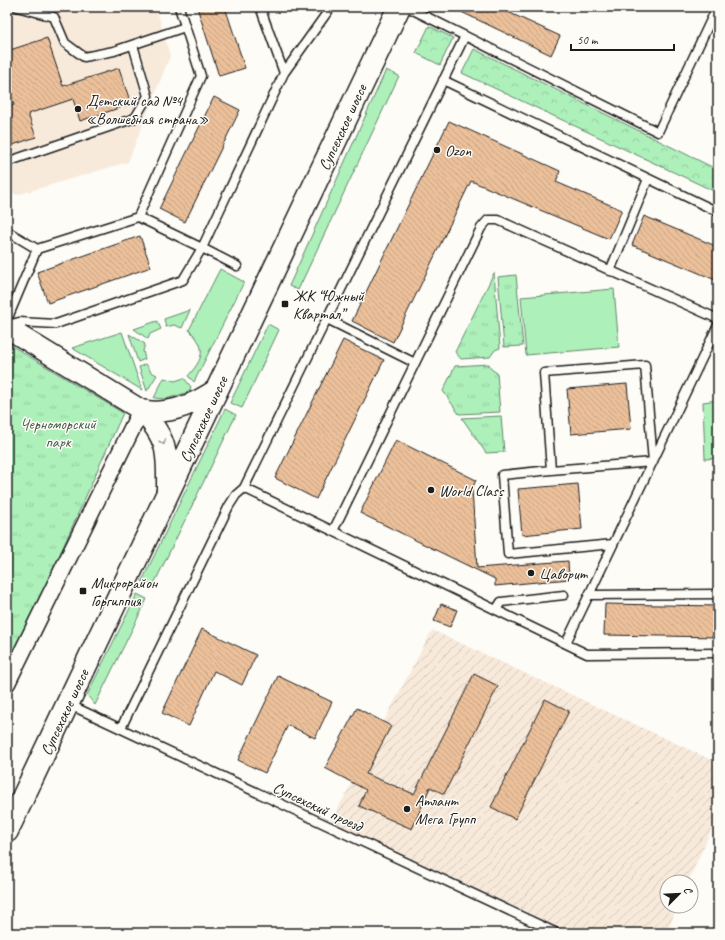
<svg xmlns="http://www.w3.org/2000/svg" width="725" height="940" font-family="Caveat,sans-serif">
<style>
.built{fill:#f8eadb}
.industrial{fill:url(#industrial-furrows)}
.grass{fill:#adf0ba;stroke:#64866b}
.forest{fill:url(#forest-crowns);stroke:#64866b}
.park{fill:url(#park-tufts);stroke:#64866b}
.building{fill:url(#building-back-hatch);stroke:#1c1c1c}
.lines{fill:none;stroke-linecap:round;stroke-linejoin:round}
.service-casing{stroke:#1c1c1c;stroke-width:11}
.minor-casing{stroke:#1c1c1c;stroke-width:19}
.tertiary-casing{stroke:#1c1c1c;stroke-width:23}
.secondary-casing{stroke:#1c1c1c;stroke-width:25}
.service{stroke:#fdfcf7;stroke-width:8}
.minor{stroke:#fdfcf7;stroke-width:16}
.tertiary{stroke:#fdfcf7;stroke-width:20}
.secondary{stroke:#fdfcf7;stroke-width:22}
.oneway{stroke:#989794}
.poi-dot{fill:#1c1c1c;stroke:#fdfcf7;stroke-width:1.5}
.labels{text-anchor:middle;stroke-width:3;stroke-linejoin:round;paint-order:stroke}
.poi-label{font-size:16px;fill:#1c1c1c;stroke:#fdfcf7;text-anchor:start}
.street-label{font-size:16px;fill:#1c1c1c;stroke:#fdfcf7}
.park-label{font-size:16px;fill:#485c4b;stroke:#fdfcf7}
</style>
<defs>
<pattern id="industrial-furrows" width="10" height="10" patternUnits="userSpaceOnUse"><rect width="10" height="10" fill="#f8eadb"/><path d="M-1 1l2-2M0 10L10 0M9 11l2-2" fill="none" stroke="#d4c8bb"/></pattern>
<pattern id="forest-crowns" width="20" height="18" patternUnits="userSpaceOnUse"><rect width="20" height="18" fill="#adf0ba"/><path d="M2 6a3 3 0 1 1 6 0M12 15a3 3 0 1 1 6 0" fill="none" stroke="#94cd9f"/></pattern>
<pattern id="park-tufts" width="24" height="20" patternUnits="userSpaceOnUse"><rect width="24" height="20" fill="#adf0ba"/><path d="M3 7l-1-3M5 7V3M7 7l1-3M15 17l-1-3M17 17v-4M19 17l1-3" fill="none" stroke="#94cd9f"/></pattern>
<pattern id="building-back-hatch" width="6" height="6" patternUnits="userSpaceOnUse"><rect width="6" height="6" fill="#ebc09a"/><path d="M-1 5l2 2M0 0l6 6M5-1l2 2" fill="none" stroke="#c9a484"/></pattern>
</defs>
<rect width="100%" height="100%" fill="#fdfcf7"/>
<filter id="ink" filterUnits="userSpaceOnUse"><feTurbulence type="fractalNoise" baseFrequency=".025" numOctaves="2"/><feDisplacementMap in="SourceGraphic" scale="8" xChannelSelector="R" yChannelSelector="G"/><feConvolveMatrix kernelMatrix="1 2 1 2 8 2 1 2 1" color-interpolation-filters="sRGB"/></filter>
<g filter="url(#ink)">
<!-- built -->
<path class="built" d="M 7,7 L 156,7 L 170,56 L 128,162 L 17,195 L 7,190 Z"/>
<!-- industrial -->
<path class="industrial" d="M 432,630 L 718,763 L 718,815 L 688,882 L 667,882 L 667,906 L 678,906 L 666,933 L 571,933 L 331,822 Z"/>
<!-- grass -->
<path class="grass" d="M 386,70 L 399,76 L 298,290 L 289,286 Z
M 220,269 L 244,282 L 194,382 L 188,376 C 203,359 208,348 189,330 Z
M 614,289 L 619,347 L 526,355 L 521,297 Z
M 190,310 L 182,328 L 174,325 L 166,327 L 164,319 Z
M 157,321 L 161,329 L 150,334 L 148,339 L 134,329 Z
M 268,324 L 279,330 L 242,408 L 230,403 Z
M 122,332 L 142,390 L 72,348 Z
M 129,334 L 145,344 L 143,351 L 145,359 L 138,362 Z
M 146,364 L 151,372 L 157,375 L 147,391 L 139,367 Z
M 164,378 L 175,381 L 184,378 L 191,387 L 189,392 L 166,399 L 154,398 Z
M 718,400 L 718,458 L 705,459 L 703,402 Z
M 225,409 L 236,415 L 153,586 L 142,581 Z
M 137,594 L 147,599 L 95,705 L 87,695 Z"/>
<!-- forest -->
<path class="forest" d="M 429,26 L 453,38 L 440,65 L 416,53 Z
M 474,49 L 718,170 L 718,193 L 462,73 Z"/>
<!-- park -->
<path class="park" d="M 494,273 L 500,348 L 495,350 L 490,357 L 461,359 L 455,352 Z
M 516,275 L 523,346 L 504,347 L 498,277 Z
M 7,343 L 123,413 L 7,673 Z
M 489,364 L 491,369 L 497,373 L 500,412 L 459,414 L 443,391 L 455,366 Z
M 501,416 L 504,452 L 486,453 L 462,418 Z"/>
<!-- building -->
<path class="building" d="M 197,7 L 225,7 L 245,68 L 219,76 Z
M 451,7 L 497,7 L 560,36 L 551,55 Z
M 47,38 L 63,86 L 119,68 L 131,104 L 80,121 L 73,99 L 28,114 L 36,137 L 7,147 L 7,108 L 14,105 L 7,84 L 7,51 Z
M 214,97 L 240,110 L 185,222 L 159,209 Z
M 449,121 L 560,171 L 556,182 L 622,210 L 609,239 L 471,181 L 393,342 L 352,321 Z
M 644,216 L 718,247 L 718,281 L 632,245 Z
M 140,236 L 151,267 L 48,303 L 37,272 Z
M 343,340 L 384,360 L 316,499 L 275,478 Z
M 627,384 L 631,429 L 571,434 L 567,389 Z
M 396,440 L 476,480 L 472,489 L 477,568 L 568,561 L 569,579 L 495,586 L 495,579 L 360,513 Z
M 578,484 L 582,529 L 522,535 L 518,489 Z
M 441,604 L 457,610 L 450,627 L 434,621 Z
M 605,604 L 718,606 L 718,637 L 604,635 Z
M 202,629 L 256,655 L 242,685 L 214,671 L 189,726 L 162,713 Z
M 474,674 L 498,686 L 444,794 L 430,787 L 412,829 L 359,806 L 366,790 L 325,768 L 357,708 L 391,726 L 366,774 L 414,794 Z
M 278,676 L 332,702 L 315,738 L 288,725 L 265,773 L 238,760 Z
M 545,699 L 569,711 L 515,819 L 491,807 Z"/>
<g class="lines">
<defs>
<path id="service" d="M 17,7 L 54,17 L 65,43 L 84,57 L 114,51 L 185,27
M 260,7 L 284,73
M 407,7 L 658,132 L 717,7
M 443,80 L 718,212
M 7,162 L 135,118 L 148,96 L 133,45
M 138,217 L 202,248 L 284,73 L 331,7
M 7,231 L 37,249 L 138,217 L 201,76 L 179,7
M 610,271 L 648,179
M 327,319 L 415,363
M 7,320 L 37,249
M 8,325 L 19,322 L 56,324 L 183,280 L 202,248 L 237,266
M 551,470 L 653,462 L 645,365 L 544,373 L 551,470 L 502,475 L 508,554 L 613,544
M 244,488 L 587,654 L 718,653
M 333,531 L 481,228 L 488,220 L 498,220 L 718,319
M 589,595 L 718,594
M 496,610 L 501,602 L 564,595
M 566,643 L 718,325
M 68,704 L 557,933
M 121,728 L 229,506 L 236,495 L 244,488 L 465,36"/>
<path id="minor" d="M 7,683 L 141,410"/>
<path id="tertiary" d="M 7,328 L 141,410 C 167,416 195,404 217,389
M 141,410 C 170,442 167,453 167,495"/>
<path id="secondary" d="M 7,831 L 399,7"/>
</defs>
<!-- service casing -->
<use href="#service" class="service-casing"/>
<!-- minor casing -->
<use href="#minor" class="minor-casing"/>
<!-- tertiary casing -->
<use href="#tertiary" class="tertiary-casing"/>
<!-- secondary casing -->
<use href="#secondary" class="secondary-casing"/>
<!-- service -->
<use href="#service" class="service"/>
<!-- minor -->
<use href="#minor" class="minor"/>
<!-- tertiary -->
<use href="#tertiary" class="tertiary"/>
<!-- secondary -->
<use href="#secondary" class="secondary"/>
</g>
<!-- one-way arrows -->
<defs><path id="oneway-chevron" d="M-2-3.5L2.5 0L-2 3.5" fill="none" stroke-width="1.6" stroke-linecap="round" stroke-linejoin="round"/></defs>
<use class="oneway" href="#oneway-chevron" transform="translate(163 442) rotate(71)"/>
</g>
<!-- markers -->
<g class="poi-dot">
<circle cx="78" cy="109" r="4"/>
<circle cx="437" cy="150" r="4"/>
<rect x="281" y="300" width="8" height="8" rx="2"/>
<circle cx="431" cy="490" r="4"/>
<circle cx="531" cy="573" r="4"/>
<rect x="79" y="587" width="8" height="8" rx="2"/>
<circle cx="407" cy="809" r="4"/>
</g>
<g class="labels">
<!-- poi labels -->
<g class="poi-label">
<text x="86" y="106">Детский сад №4<tspan x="86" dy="18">«Волшебная страна»</tspan></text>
<text x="445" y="156">Ozon</text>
<text x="293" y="301">ЖК “Южный<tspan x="293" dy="18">Квартал”</tspan></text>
<text x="439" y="496">World Class</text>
<text x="539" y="579">Цаворит</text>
<text x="91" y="588">Микрорайон<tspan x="91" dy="18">Горгиппия</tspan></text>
<text x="415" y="806">Атлант<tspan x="415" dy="18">Мега Групп</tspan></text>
</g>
<!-- street labels -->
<g class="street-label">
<text transform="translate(342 127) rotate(-65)" y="6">Супсехское шоссе</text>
<text transform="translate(203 419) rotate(-65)" y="6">Супсехское шоссе</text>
<text transform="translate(64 712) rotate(-65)" y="6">Супсехское шоссе</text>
<text transform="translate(318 806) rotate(25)" y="6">Супсехский проезд</text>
</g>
<!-- park labels -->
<g class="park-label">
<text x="58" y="429">Черноморский<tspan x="58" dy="18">парк</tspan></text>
</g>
</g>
<!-- margin -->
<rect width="725" height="940" fill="none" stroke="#fdfcf7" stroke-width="24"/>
<rect x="12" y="12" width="701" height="916" fill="none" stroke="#1c1c1c" stroke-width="1.5" filter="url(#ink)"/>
<!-- north arrow -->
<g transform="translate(679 894) rotate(66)"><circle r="19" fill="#fdfcf7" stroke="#a3a29f"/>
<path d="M0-3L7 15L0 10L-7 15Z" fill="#1c1c1c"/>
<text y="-6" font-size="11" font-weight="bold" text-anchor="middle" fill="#1c1c1c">С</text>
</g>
<!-- scale -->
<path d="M571 44v6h103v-6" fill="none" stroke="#1c1c1c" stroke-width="2"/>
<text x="577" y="44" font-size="12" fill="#1c1c1c" stroke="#fdfcf7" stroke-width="3" paint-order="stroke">50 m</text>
</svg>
